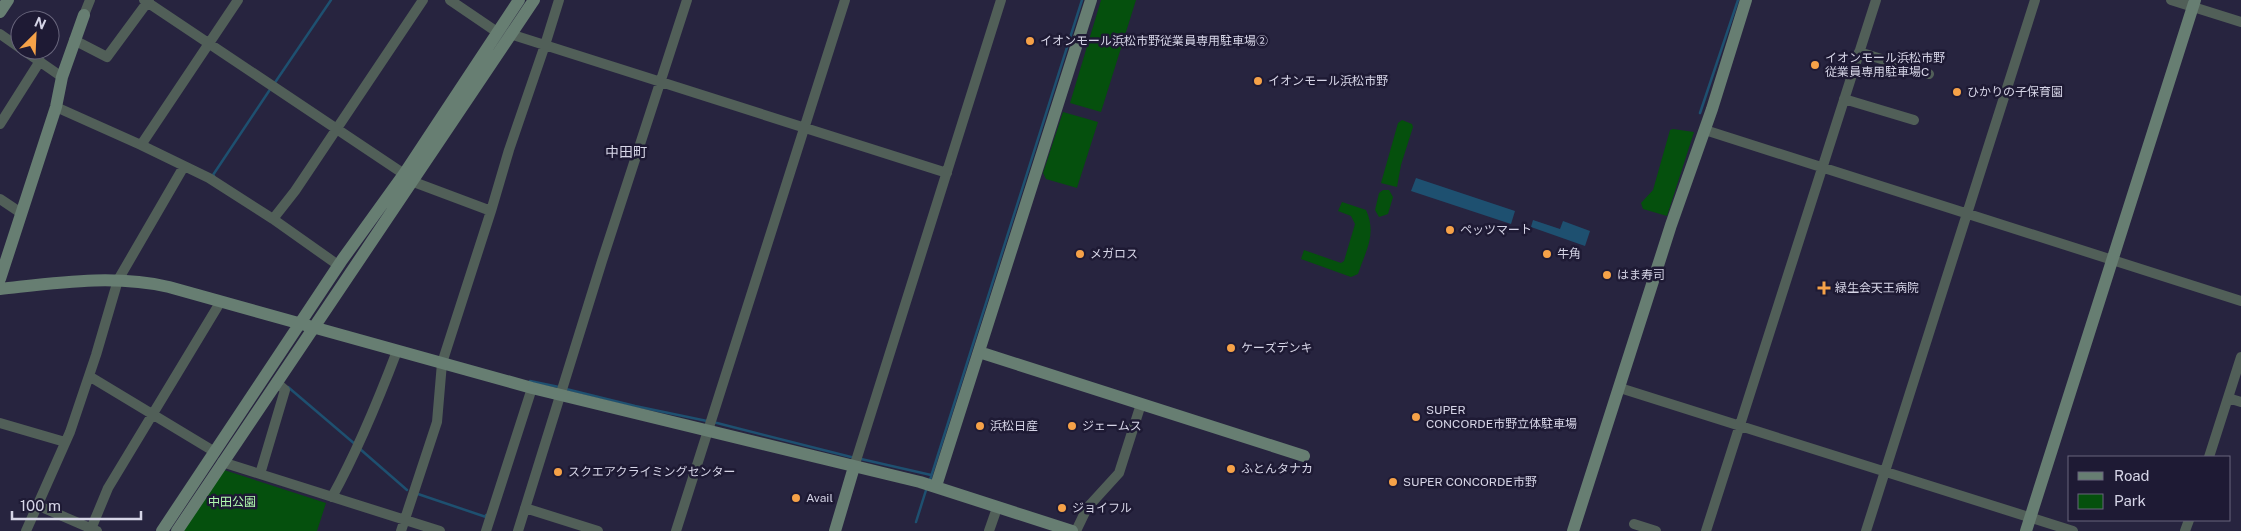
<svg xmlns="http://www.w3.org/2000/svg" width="2241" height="531" font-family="'Public Sans','Noto Sans JP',sans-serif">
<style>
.green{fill:#05500d}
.water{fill:#1e5070}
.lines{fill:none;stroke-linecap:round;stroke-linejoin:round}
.stream{stroke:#1e5070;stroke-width:2.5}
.street{stroke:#515f58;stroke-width:10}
.secondary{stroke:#677e72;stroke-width:12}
.poi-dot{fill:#f6a248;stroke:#1e1a34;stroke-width:2}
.labels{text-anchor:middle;stroke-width:5;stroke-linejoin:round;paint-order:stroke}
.poi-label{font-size:12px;fill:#d6d5e7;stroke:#1e1a34;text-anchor:start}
.park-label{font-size:12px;fill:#b1faaf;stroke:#1e1a34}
.neighbourhood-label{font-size:14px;fill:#d6d5e7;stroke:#1e1a34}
</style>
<rect width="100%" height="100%" fill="#27243f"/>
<!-- green -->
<path class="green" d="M 1101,0 L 1136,0 L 1101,112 L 1070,103 Z
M 1063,112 L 1098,122 L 1077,188 L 1046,179 L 1043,173 Z
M 1402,120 L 1412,124 L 1413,127 L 1401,165 L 1397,187 L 1381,183 L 1398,123 Z
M 1673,129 L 1694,132 L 1667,216 L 1643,209 L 1641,203 L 1653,190 L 1670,130 Z
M 1383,190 L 1389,190 L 1393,197 L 1388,214 L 1379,217 L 1375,210 L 1379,193 Z
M 1342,202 L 1366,210 C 1377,234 1366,250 1358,274 L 1351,277 L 1301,259 L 1304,250 L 1341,263 L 1344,261 L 1355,224 L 1351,216 L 1338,211 Z
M 221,469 L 326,503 L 317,531 L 179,531 Z"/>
<!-- water -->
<path class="water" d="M 1416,178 L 1515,211 L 1511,224 L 1411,191 Z
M 1533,220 L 1560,229 L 1563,221 L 1590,231 L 1585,246 L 1531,227 Z"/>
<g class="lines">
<!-- stream -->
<path class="stream" d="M 274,84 L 331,0
M 1700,113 L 1738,0
M 214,176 L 213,175 L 271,88
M 529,384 L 530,381 L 559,387
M 288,387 L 356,445
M 566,389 L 635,406 L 707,421
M 713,422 L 855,458
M 360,449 L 407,490
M 861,459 L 931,475
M 930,480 L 1082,0
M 418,494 L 486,517 L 486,515
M 916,522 L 927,487"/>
<!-- street -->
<path class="street" d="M 144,0 L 404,174
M 450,0 L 497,32
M 2171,0 L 2241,22
M 84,15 L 90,0
M 0,34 L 20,48
M 510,34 L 947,173
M 74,40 L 107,57 L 149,0
M 23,50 L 62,77
M 1859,52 L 1929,74
M 1844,99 L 1914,120
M 56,107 L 141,145 L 238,0
M 0,124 L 40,61
M 1705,130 L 2241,301
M 141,145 L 209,178 L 273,219 L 338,265
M 411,181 L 491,211
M 0,199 L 21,213
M 273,219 L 295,191 L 423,0
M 89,376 L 215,452
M 1620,388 L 2073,531
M 2228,398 L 2241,402
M 0,423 L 65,442
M 2209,457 L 2241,357
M 222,462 L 440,531
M 854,467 L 1001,0
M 260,474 L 285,390 L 277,383
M 332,497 C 358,450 378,401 397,351
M 39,506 L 97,531
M 525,508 L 598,531
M 1634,524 L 1656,531
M 91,529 L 108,488 L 221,301
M 26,531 L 70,432 L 96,355 L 118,280 L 183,168
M 401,531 L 437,422 L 442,363 L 491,211 L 509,150 L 545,45 L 559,0
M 486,531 L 532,388
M 518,531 L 602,261 L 687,0
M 676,531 L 845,0
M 989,531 L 997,508
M 1076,531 L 1087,508 L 1119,473 L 1141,404
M 1706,531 L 1876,0
M 1866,531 L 2035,0
M 2185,531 L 2189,520"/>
<!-- secondary -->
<path class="secondary" d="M 0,12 L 8,0
M 0,279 L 56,107 L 62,77 L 84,15
M 0,289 C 56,283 113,274 169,287 L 532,388 L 920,482 L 1072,531
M 979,352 L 1304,456
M 936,486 L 1091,0
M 162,531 L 342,260 L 404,174 L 519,0
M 177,531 L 534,0
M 835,531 L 854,467
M 1573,531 L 1671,225 L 1712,109 L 1746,0
M 2026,531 L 2195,0"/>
</g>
<!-- markers -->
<g class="poi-dot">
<circle cx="1030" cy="41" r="5"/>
<circle cx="1815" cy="65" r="5"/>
<circle cx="1258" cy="81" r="5"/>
<circle cx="1957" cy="92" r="5"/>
<circle cx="1450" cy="230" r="5"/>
<circle cx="1080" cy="254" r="5"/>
<circle cx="1547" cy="254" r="5"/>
<circle cx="1607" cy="275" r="5"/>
<path d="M1821.5 280.5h5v5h5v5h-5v5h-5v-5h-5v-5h5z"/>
<circle cx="1231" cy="348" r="5"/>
<circle cx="1416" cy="417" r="5"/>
<circle cx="980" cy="426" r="5"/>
<circle cx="1072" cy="426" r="5"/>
<circle cx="1231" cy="469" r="5"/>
<circle cx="558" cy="472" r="5"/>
<circle cx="1393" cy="482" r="5"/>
<circle cx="796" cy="498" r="5"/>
<circle cx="1062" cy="508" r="5"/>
</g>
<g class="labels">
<!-- poi labels -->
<g class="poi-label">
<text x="1040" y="45">イオンモール浜松市野従業員専用駐車場②</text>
<text x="1825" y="62">イオンモール浜松市野<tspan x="1825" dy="14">従業員専用駐車場C</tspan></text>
<text x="1268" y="85">イオンモール浜松市野</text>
<text x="1967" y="96">ひかりの子保育園</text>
<text x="1460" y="234">ペッツマート</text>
<text x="1090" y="258">メガロス</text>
<text x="1557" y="258">牛角</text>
<text x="1617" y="279">はま寿司</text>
<text x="1835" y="292">緑生会天王病院</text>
<text x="1241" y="352">ケーズデンキ</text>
<text x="1426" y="414">SUPER<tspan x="1426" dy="14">CONCORDE市野立体駐車場</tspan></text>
<text x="990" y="430">浜松日産</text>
<text x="1082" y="430">ジェームス</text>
<text x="1241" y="473">ふとんタナカ</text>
<text x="568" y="476">スクエアクライミングセンター</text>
<text x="1403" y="486">SUPER CONCORDE市野</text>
<text x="806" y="502">Avail</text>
<text x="1072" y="512">ジョイフル</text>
</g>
<!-- park labels -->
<g class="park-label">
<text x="232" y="506">中田公園</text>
</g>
<!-- neighbourhood labels -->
<g class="neighbourhood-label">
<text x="626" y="157">中田町</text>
</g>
</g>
<!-- legend -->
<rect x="2068" y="456" width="162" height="65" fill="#1e1a34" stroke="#68657c"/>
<rect x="2078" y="472" width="25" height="8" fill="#677e72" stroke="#68657c"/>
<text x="2114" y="481" font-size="15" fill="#d6d5e7">Road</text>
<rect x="2078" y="494" width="25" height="15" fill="#05500d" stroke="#68657c"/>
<text x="2114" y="506" font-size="15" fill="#d6d5e7">Park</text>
<!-- north arrow -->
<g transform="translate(35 35) rotate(24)"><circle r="24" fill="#1e1a34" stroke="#68657c"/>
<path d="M0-4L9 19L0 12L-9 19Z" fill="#f6a248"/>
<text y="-8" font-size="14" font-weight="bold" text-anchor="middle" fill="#d6d5e7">N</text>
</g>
<!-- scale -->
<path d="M12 511v8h129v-8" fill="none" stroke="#d6d5e7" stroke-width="2.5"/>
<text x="20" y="511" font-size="15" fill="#d6d5e7" stroke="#1e1a34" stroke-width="4" paint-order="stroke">100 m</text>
</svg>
